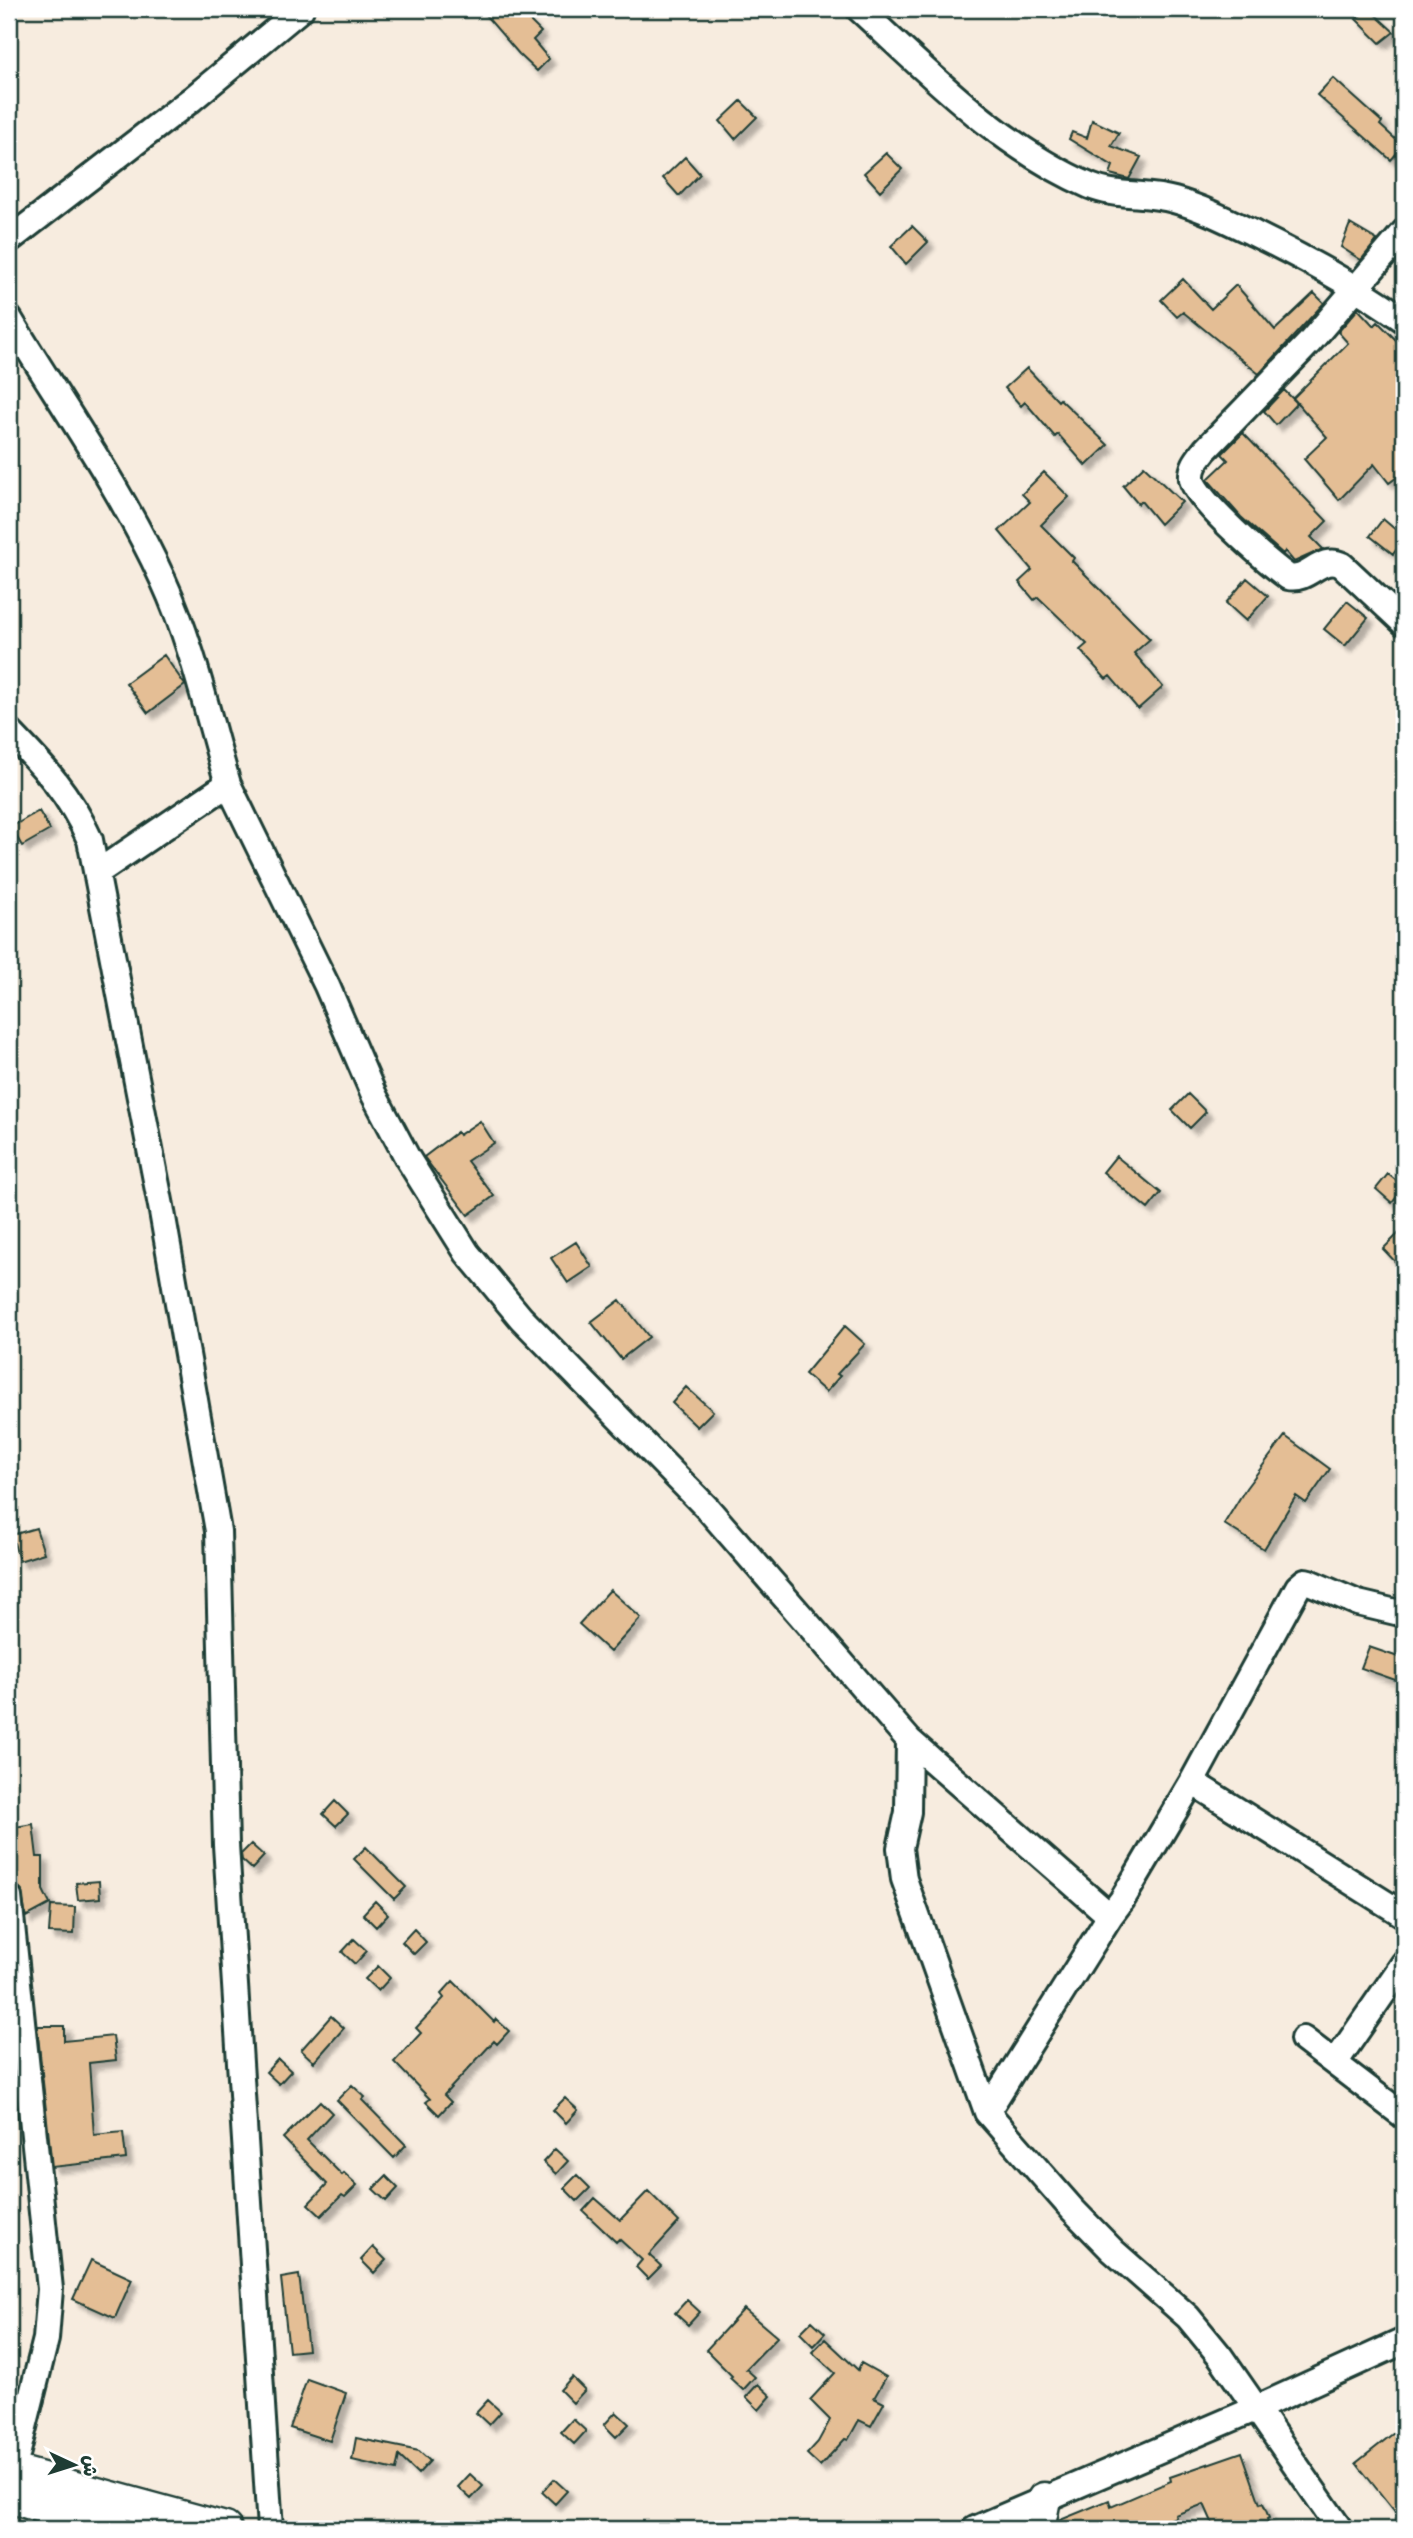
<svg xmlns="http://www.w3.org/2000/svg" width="1413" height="2538" font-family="'Balsamiq Sans','Playpen Sans Arabic',sans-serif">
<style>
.building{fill:#e4be95;stroke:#1f3d34;stroke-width:2;filter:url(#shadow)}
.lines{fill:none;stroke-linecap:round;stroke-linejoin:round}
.minor-casing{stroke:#1f3d34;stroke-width:30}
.major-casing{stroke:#1f3d34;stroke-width:37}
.minor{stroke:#fff;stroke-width:24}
.major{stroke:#fff;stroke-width:32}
</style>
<defs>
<filter id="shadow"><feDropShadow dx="6" dy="6" stdDeviation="2" flood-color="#0004"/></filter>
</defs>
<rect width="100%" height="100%" fill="#f7ecdf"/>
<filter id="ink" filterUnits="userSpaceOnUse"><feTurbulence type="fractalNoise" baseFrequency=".0143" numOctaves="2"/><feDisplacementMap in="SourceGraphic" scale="14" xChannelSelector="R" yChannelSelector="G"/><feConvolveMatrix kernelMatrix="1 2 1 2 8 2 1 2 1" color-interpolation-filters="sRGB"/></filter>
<g filter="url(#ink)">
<!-- building -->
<path class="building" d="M 480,9 L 518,9 L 541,32 L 533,40 L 549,59 L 537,71 L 519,54 Z
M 1369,9 L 1394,32 L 1380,43 L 1356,19 Z
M 1333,78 L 1382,122 L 1380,125 L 1403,146 L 1391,160 L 1317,95 Z
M 741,101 L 757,117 L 735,139 L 720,121 Z
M 1092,120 L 1119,133 L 1111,146 L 1141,157 L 1129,179 L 1110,174 L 1113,166 L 1069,139 L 1072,132 L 1087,138 Z
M 886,153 L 902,169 L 880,191 L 864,173 Z
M 685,157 L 700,174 L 679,196 L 663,178 Z
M 1350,224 L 1377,240 L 1361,260 L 1341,247 Z
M 912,226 L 928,242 L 906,264 L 891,246 Z
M 1183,279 L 1211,309 L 1236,285 L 1275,330 L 1314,293 L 1324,303 L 1259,374 L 1183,312 L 1177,317 L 1161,300 Z
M 1358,309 L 1374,326 L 1378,322 L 1404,348 L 1404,472 L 1389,483 L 1374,464 L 1339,500 L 1304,459 L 1327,437 L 1293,398 L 1348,343 L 1338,332 Z
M 1027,368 L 1058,401 L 1060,399 L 1108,445 L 1086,466 L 1058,434 L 1055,437 L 1025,402 L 1021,406 L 1005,388 Z
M 1284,390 L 1297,403 L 1276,425 L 1264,411 Z
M 1243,433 L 1327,521 L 1311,537 L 1323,549 L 1294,562 L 1285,551 L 1283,554 L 1241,517 L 1209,481 L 1208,479 L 1228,460 L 1222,454 Z
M 1144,466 L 1182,502 L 1160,524 L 1141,501 L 1138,504 L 1123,486 Z
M 1044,472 L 1069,497 L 1041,525 L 1074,558 L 1072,561 L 1150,639 L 1134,653 L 1163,687 L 1138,709 L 1110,676 L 1106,679 L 1080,650 L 1087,644 L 1038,597 L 1034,600 L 1019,582 L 1032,570 L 999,531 L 1030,502 L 1022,494 Z
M 1383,519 L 1404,537 L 1404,540 L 1393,554 L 1370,536 Z
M 1247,578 L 1268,596 L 1246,621 L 1226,603 Z
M 1347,601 L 1368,618 L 1345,646 L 1324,629 Z
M 164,655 L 185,685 L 148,713 L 126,683 Z
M 39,811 L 50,830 L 22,846 L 11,827 Z
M 1188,1094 L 1206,1112 L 1190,1128 L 1172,1110 Z
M 480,1121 L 494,1143 L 467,1161 L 494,1196 L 468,1215 L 424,1157 L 457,1132 L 459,1135 Z
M 1116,1156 L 1161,1193 L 1148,1209 L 1103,1172 Z
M 1388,1174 L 1404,1187 L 1392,1203 L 1376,1189 Z
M 1404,1228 L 1404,1271 L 1383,1249 Z
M 576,1242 L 592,1267 L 568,1283 L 551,1258 Z
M 620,1300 L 649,1337 L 621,1359 L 591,1322 Z
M 845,1326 L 865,1344 L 837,1374 L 840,1376 L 826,1392 L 805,1374 Z
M 686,1387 L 713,1411 L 697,1427 L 672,1403 Z
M 1285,1436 L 1330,1469 L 1306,1503 L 1296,1496 L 1264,1549 L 1224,1524 L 1246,1488 Z
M 36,1528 L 44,1553 L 19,1561 L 12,1535 Z
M 610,1590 L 641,1618 L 610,1652 L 579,1624 Z
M 1369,1647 L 1404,1659 L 1404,1683 L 1361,1668 Z
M 335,1801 L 348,1814 L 336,1826 L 323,1814 Z
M 33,1824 L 37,1857 L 43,1857 L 43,1890 L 50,1904 L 26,1917 L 21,1889 L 10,1883 L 9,1828 Z
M 251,1844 L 264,1856 L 252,1869 L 242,1860 L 241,1854 Z
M 366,1847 L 406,1887 L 394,1899 L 354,1859 Z
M 99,1881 L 100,1898 L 78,1900 L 76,1883 Z
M 375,1901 L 388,1914 L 376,1927 L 363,1914 Z
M 51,1906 L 75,1907 L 74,1934 L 49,1933 Z
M 414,1929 L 426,1942 L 414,1954 L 402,1942 Z
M 354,1939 L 367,1951 L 355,1964 L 342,1952 Z
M 378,1966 L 390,1978 L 378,1991 L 365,1979 Z
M 453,1981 L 494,2022 L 496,2019 L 509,2031 L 497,2044 L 494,2041 L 444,2095 L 451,2102 L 439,2115 L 426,2102 L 430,2099 L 394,2062 L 421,2033 L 416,2028 L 444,1998 L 441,1994 Z
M 331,2016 L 344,2028 L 314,2062 L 301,2050 Z
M 37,2026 L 64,2026 L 64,2041 L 113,2036 L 116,2060 L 89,2063 L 94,2135 L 123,2132 L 126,2159 L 52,2167 Z
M 278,2059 L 291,2071 L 279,2084 L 266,2072 Z
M 352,2085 L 365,2097 L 362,2100 L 406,2145 L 394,2158 L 337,2100 Z
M 565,2098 L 578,2110 L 566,2123 L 553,2110 Z
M 320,2101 L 332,2113 L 307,2140 L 342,2175 L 344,2173 L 357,2185 L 345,2197 L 342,2195 L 321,2216 L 308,2204 L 327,2184 L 283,2138 Z
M 555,2149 L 568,2161 L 556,2174 L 543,2162 Z
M 577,2175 L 590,2188 L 577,2201 L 564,2188 Z
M 386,2176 L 398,2188 L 386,2201 L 373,2189 Z
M 648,2191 L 679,2222 L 649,2255 L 661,2266 L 648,2279 L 636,2267 L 642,2260 L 619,2239 L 616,2242 L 583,2211 L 595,2198 L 620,2220 Z
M 373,2247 L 386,2260 L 374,2273 L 361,2260 Z
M 91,2260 L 132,2279 L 115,2318 L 73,2299 Z
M 299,2275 L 308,2350 L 289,2352 L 281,2278 Z
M 687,2300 L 700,2312 L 688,2325 L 675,2313 Z
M 744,2309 L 777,2337 L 746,2369 L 755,2377 L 743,2390 L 730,2378 L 732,2376 L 706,2350 Z
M 812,2321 L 825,2333 L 813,2346 L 800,2333 Z
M 825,2339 L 858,2370 L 861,2363 L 886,2377 L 874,2398 L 884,2403 L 871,2426 L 859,2420 L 848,2440 L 845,2439 L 820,2466 L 807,2454 L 818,2442 L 830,2420 L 810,2400 L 835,2373 L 812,2352 Z
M 572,2377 L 585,2390 L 573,2403 L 560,2390 Z
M 307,2379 L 346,2393 L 330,2441 L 290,2428 Z
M 758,2384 L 771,2396 L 759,2410 L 746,2397 Z
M 488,2400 L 501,2412 L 489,2425 L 476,2413 Z
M 616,2412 L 629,2424 L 616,2437 L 604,2425 Z
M 573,2419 L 586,2431 L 574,2444 L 561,2432 Z
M 1404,2425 L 1404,2523 L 1356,2463 Z
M 356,2438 L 419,2451 L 430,2461 L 418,2474 L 399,2456 L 396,2470 L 352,2460 Z
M 1242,2452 L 1260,2504 L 1263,2503 L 1269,2518 L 1267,2519 L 1271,2529 L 1215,2529 L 1204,2504 L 1175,2515 L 1176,2517 L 1148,2529 L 1057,2529 L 1058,2521 L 1109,2500 L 1111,2507 L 1171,2481 L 1170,2477 Z
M 470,2474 L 483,2486 L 471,2499 L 458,2487 Z
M 554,2479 L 567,2491 L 555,2504 L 542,2492 Z"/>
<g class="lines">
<defs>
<path id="minor" d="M 859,9 C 930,74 1000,147 1090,186 C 1116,197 1147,192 1174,200 C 1203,208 1230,222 1257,235 C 1308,260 1358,287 1404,320
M 1404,232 L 1309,343 L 1205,450 C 1197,460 1191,467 1192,479 C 1195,500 1269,563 1288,577 C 1309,582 1320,554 1342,565 L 1404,623
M 9,240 L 192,99 L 301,9
M 9,318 C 61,404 121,488 163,580 C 193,645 208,717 228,784
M 9,731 C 44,767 69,793 90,840 L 161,1206 L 218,1531 L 226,1845 L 270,2529
M 98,872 L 228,784 L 327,986 L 374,1095 L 408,1159 L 467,1253 L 521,1318 L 708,1509 L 909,1740 L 1110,1916
M 909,1740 L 908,1812 L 900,1848 L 904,1879 L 987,2112 L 1072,2209 L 1113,2251 L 1188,2317 L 1220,2356 L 1340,2529
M 1192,1782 L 1404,1915
M 9,1897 L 50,2289 L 46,2339 L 13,2471
M 1303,2039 L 1404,2116
M 1335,2063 L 1404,1963
M 987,2112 L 1110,1916 L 1122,1900 L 1192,1782 L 1298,1587 L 1305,1581 L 1309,1582 L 1358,1603 L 1404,1614
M 975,2529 L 1255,2409 L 1404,2341"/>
<path id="major" d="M 9,2470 L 225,2529
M 9,2496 L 114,2529
M 1038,2529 L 1044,2499"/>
</defs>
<!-- minor casing -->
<use href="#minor" class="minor-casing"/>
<!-- major casing -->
<use href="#major" class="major-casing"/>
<!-- minor -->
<use href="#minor" class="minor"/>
<!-- major -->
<use href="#major" class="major"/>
</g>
</g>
<!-- margin -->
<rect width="1413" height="2538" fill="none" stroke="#fff" stroke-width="35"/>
<rect x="18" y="18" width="1378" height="2503" fill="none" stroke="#1f3d34" stroke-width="2.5" filter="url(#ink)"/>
<!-- north arrow -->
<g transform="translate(74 2465) rotate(94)" stroke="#ffffff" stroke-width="5" paint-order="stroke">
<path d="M0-5L12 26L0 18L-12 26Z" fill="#1f3d34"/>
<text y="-10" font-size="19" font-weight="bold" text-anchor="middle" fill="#1f3d34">ش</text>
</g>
</svg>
